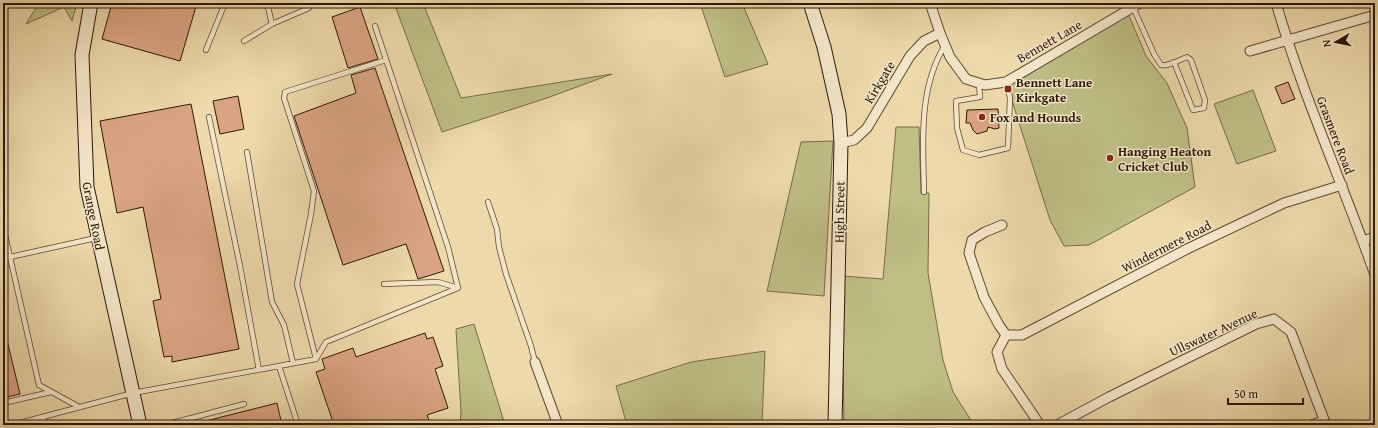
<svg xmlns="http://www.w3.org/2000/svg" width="1378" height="428" font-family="'Gentium Book Plus',serif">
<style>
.green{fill:#bebe85;stroke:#766b46}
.building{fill:#daa482;stroke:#2d1807}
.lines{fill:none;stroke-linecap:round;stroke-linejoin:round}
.lane-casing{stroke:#5d4830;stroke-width:6}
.street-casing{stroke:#5d4830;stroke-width:11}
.secondary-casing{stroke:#2d1807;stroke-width:15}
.lane{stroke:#f3e6c8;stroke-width:4.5}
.street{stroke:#f3e6c8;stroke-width:9}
.secondary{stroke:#f3e6c8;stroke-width:13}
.poi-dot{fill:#8f2418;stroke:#f3e6c8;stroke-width:1.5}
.labels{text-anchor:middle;stroke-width:3;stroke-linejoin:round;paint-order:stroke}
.street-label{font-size:13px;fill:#2d1807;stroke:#f3e6c8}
.poi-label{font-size:13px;font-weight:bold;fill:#2d1807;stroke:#f3e6c8;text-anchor:start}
</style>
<rect width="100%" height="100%" fill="#edd9aa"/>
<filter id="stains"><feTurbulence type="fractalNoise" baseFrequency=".005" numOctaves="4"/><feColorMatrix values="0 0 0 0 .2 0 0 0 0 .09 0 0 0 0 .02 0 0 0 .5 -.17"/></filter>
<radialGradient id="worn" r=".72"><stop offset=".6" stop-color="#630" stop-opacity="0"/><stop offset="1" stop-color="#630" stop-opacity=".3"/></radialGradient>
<!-- green -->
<path class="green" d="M 39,3 L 77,3 L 72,21 L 64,7 L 26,24 Z
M 394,3 L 423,3 L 461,98 L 612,74 L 547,98 L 442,132 Z
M 700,3 L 742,3 L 768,64 L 725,77 Z
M 1127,11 L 1146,56 L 1167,83 L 1187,128 L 1195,187 L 1089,245 L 1064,246 L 1050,220 L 1006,82 Z
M 1253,90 L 1276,151 L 1237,164 L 1214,104 Z
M 896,127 L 919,127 L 921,193 L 929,193 L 928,273 L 943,360 L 953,392 L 974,425 L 844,425 L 842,276 L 883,279 Z
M 833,141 L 824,296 L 767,291 L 801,142 Z
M 474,324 L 505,425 L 460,425 L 461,412 L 456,329 Z
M 765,351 L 762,424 L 797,423 L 796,425 L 627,425 L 616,386 L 691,362 Z"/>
<!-- building -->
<path class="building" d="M 112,3 L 197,3 L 180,61 L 102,39 Z
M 360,7 L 378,59 L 348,68 L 332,17 Z
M 375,68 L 444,271 L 418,279 L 406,244 L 343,265 L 294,116 L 356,93 L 351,75 Z
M 1288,82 L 1295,99 L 1282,104 L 1275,87 Z
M 238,96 L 244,129 L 220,134 L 213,101 Z
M 191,104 L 239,349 L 172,362 L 172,356 L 164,357 L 153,301 L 161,299 L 143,207 L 117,213 L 100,121 Z
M 998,109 L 999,128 L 995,129 L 988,127 L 987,131 L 977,134 L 973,130 L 970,123 L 966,123 L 967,110 Z
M 425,333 L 427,339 L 433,337 L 443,366 L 435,369 L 448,408 L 427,415 L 431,425 L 334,425 L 316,372 L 325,369 L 322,359 L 353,348 L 356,357 Z
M 3,336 L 6,336 L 20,394 L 3,398 Z
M 277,403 L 282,425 L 202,425 L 202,422 Z"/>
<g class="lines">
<defs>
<path id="lane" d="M 1133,7 L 1154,54 L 1161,65 C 1168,67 1179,60 1187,57 L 1191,60 L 1205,100 L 1204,108 L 1193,110 L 1174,62
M 272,24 L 309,8
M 375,26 L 448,247 L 458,288
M 244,41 L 272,24 L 267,3
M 206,50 L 225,3
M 979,84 L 980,97 L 956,101 L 957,128 L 963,150 L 979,155 L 1008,148 L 1010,98 L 1006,82
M 209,117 L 240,266 L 259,370
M 247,152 L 272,302 L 284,325 L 293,363
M 924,192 C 923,143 918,89 945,45
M 488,202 L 497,229 L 499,247 L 506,274 L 531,346 L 535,362
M 3,226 L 39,385 L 79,407
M 10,257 L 96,238
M 316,359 L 297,284 L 311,214 L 314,191 L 284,98 L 285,92 L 386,60
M 279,366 L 316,359 L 326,342 L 458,288 L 438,282 L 384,284
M 3,403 L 51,392
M 44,417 L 46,425
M 12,425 L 133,393 L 279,366 L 298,425
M 165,425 L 244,404"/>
<path id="street" d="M 930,3 L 940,33 L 950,57 L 966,79 L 985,85 L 1006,82 L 1140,3
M 1276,3 C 1303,96 1343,184 1375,275
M 1250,51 L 1375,15
M 841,143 L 854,140 L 867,128 L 910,56 L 924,41 L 940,33
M 1002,225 L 985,232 L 972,240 L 969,253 L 984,297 L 999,325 L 1006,335
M 1363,241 L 1375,237
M 1006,335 L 1022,335 L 1189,248 L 1284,203 L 1342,185
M 1006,335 L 997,352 L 1002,369 L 1040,425
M 535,362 L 558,425
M 1057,425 L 1109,397 L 1256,324 L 1274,319 L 1291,332 L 1326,425
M 1311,425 L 1324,421"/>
<path id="secondary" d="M 91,3 L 82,55 L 87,187 L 140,425
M 810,3 L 824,47 L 839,114 L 841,143 L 835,425"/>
</defs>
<!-- lane casing -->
<use href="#lane" class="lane-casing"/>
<!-- street casing -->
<use href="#street" class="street-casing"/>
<!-- secondary casing -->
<use href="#secondary" class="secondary-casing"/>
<!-- lane -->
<use href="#lane" class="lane"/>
<!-- street -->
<use href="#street" class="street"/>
<!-- secondary -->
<use href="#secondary" class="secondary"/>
</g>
<!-- markers -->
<g class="poi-dot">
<rect x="1004" y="85" width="8" height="8" rx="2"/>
<circle cx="982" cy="117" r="4"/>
<circle cx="1110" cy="158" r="4"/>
</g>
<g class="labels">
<!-- street labels -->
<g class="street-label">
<text transform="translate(1049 41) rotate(-30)" y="5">Bennett Lane</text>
<text transform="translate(879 82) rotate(-59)" y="5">Kirkgate</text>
<text transform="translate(1336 135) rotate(69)" y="5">Grasmere Road</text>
<text transform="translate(839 212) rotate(-89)" y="5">High Street</text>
<text transform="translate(94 216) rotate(79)" y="5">Grange Road</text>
<text transform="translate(1166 246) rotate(-27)" y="5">Windermere Road</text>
<text transform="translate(1213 332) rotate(-25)" y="5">Ullswater Avenue</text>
</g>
<!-- poi labels -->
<g class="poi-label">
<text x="1016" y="87">Bennett Lane<tspan x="1016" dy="15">Kirkgate</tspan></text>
<text x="990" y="122">Fox and Hounds</text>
<text x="1118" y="156">Hanging Heaton<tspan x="1118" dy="15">Cricket Club</tspan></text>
</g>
</g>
<!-- margin -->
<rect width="1378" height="428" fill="none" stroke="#edd9aa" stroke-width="16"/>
<rect x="4" y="4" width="1370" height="420" fill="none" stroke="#2d1807" stroke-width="2"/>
<rect x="8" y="8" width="1362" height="412" fill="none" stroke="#2d1807"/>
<!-- north arrow -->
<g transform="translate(1336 42) rotate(261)" stroke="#f3e6c8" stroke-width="3" paint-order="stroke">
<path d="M0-3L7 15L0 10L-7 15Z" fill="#2d1807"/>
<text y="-6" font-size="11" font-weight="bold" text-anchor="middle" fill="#2d1807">N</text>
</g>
<!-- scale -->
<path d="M1228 398v6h75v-6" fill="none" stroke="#2d1807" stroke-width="2"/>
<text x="1234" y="398" font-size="12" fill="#2d1807" stroke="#f3e6c8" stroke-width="3" paint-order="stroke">50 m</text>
<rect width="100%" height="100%" filter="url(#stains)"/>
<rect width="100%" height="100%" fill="url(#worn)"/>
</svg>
